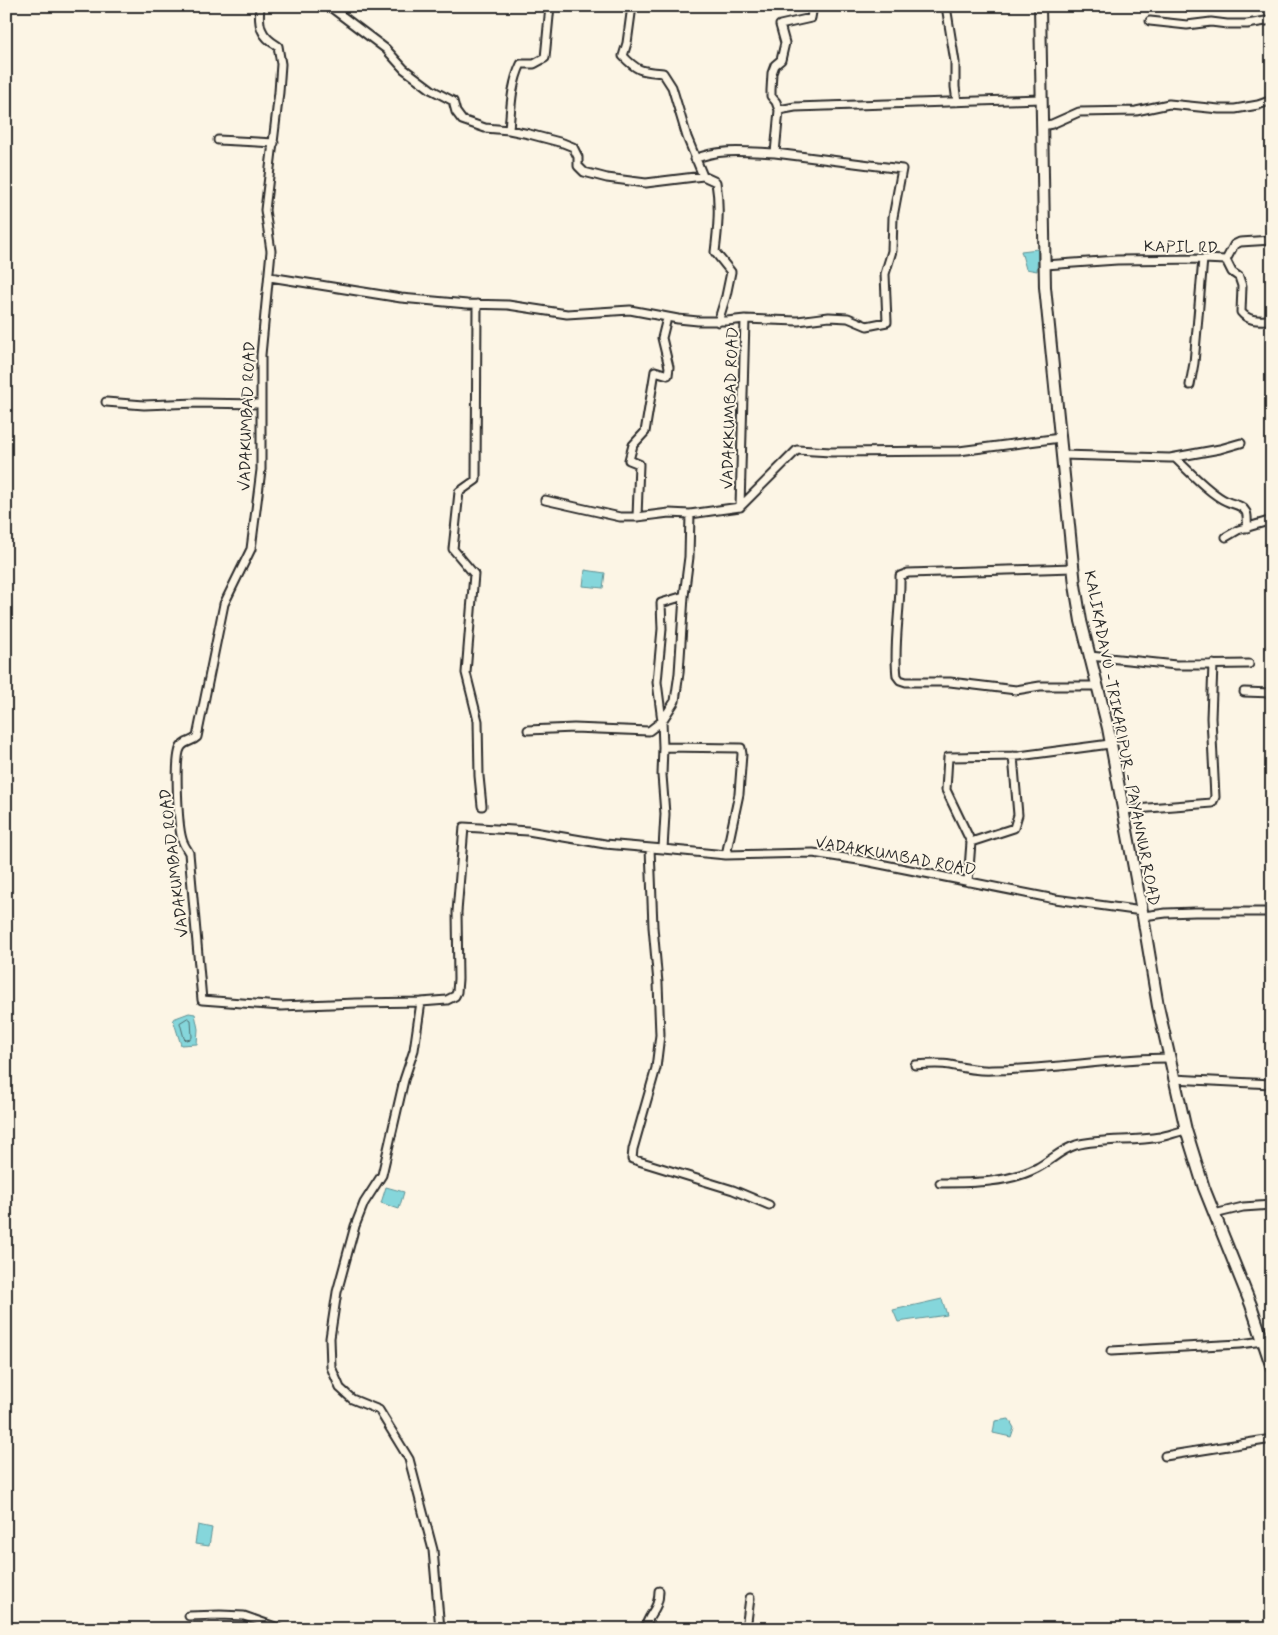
<svg xmlns="http://www.w3.org/2000/svg" width="1278" height="1635" font-family="Mynerve,sans-serif">
<style>
.water{fill:#85d6db;stroke:#619295}
.lines{fill:none;stroke-linecap:round;stroke-linejoin:round}
.shore{stroke:#4f6f71;stroke-width:1}
.minor-casing{stroke:#2b2b2b;stroke-width:11}
.secondary-casing{stroke:#2b2b2b;stroke-width:14}
.minor{stroke:#fcf5e5;stroke-width:7}
.secondary{stroke:#fcf5e5;stroke-width:10}
.labels{text-anchor:middle;stroke-width:4;stroke-linejoin:round;paint-order:stroke}
.street-label{font-size:16px;fill:#2b2b2b;stroke:#fcf5e5}
</style>
<rect width="100%" height="100%" fill="#fcf5e5"/>
<filter id="ink" filterUnits="userSpaceOnUse"><feTurbulence type="fractalNoise" baseFrequency=".02" numOctaves="2"/><feDisplacementMap in="SourceGraphic" scale="10" xChannelSelector="R" yChannelSelector="G"/><feConvolveMatrix kernelMatrix="1 2 1 2 8 2 1 2 1" color-interpolation-filters="sRGB"/></filter>
<g filter="url(#ink)">
<!-- water -->
<path class="water" d="M 1038,249 L 1037,271 L 1026,269 L 1021,251 Z
M 585,570 L 605,573 L 603,588 L 583,586 Z
M 189,1013 L 195,1014 L 198,1029 L 197,1044 L 181,1045 L 173,1019 Z
M 386,1187 L 404,1192 L 399,1209 L 381,1203 Z
M 942,1299 L 947,1315 L 898,1322 L 893,1310 Z
M 1009,1419 L 1014,1428 L 1011,1437 L 993,1433 L 995,1421 Z
M 198,1525 L 212,1528 L 209,1546 L 195,1544 Z"/>
<g class="lines">
<!-- shore -->
<path class="shore" d="M 188,1018 L 191,1020 L 192,1037 L 191,1039 L 186,1040 L 184,1038 L 180,1023 Z"/>
<defs>
<path id="minor" d="M 260,6 C 258,25 260,36 278,46 L 281,64 L 279,92 L 265,210 L 271,251 L 261,355 L 261,470 L 251,549 L 224,604 L 197,737 C 192,742 185,741 181,747 C 174,757 178,826 182,839 C 183,844 187,849 189,853 L 202,1000 L 281,1006 L 356,1003 L 421,1002 L 447,1000 L 455,996 L 457,992 L 458,979 L 457,912 L 464,827 L 528,831 L 605,844 L 663,849
M 329,6 L 386,49 L 404,69 L 432,90 L 453,101 L 456,112 L 462,120 L 485,128 L 509,130 L 529,134 L 563,143 L 573,147 L 578,157 L 578,166 L 584,172 L 607,178 L 646,183 L 703,176 L 687,137 L 672,87 L 663,73 C 642,71 638,72 623,56 L 627,43 L 632,6
M 946,6 L 955,62 L 955,87 L 957,102
M 1150,21 L 1187,25 L 1211,22 L 1227,24 L 1247,24 L 1272,20
M 1041,99 L 795,107 L 779,110 L 775,153 L 902,169 L 893,217 L 892,251 L 885,274 L 887,322 L 867,326 L 848,318 L 829,317 L 798,321 L 745,319 L 740,507 L 690,514 L 689,557 L 684,596 L 679,673 L 675,701 L 662,721 L 663,747 L 662,775 L 665,814 L 663,849 L 726,855 L 813,853 L 865,861 L 1055,899 L 1142,911
M 779,110 L 776,102 L 771,96 L 771,90 L 772,73 L 775,65 L 781,60 L 785,43 L 780,25 L 811,18 L 813,6
M 1042,126 L 1052,124 L 1079,112 L 1136,111 L 1169,104 L 1219,109 L 1235,109 L 1258,105 L 1272,100
M 509,130 C 511,107 511,85 521,64 L 534,64 L 545,58 L 550,6
M 218,140 L 274,143
M 695,159 C 720,148 748,152 775,153
M 703,176 L 716,182 C 720,206 718,228 715,252 L 731,272 L 726,296 L 718,322
M 1226,260 L 1234,245 L 1240,242 L 1272,240
M 1045,265 L 1117,260 L 1203,259 L 1226,260 L 1232,272 L 1239,277 L 1242,286 L 1241,312 C 1249,322 1259,320 1272,320
M 270,277 L 401,298 L 467,304 L 508,305 L 567,314 L 630,310 L 678,319 L 698,321 L 727,321 L 745,319
M 477,304 L 476,480 L 459,492 L 453,549 L 474,574 L 466,673 L 478,721 L 479,776 L 482,806
M 1190,385 L 1194,363 L 1203,259
M 106,402 L 144,405 L 196,403 L 260,404
M 1062,455 L 1170,458 L 1220,449 L 1241,443
M 1175,458 C 1188,470 1210,494 1226,501 C 1233,505 1242,504 1246,512 C 1248,516 1247,523 1247,528
M 545,500 L 620,517 L 637,517 L 669,513 L 690,514
M 740,507 L 797,450 L 831,452 L 959,451 L 1060,438
M 637,517 L 639,464 L 629,460 L 633,445 L 645,432 L 655,371 L 668,375 L 669,367 L 662,338 L 666,322
M 1226,537 L 1238,530 L 1272,520
M 1073,568 L 908,573 L 900,576 C 901,609 893,644 897,676 L 900,680 L 906,682 L 950,682 L 1016,690 L 1040,686 L 1097,686
M 1090,656 L 1176,665 L 1249,664
M 1244,692 L 1272,693
M 528,730 L 574,728 L 649,731 L 662,721 L 657,682 L 662,629 L 661,603 L 684,596
M 663,747 L 741,748 L 742,754 L 739,794 L 726,855
M 1123,810 L 1212,803 L 1215,797 L 1211,718 L 1213,664
M 971,842 L 946,790 L 948,757 L 1019,756 L 1110,744
M 650,848 L 653,927 L 658,983 L 660,1035 L 656,1068 L 633,1149 L 632,1159 L 733,1190 L 769,1205
M 968,882 L 971,842 L 1014,828 L 1018,815 L 1013,756
M 1143,916 L 1166,913 L 1195,912 L 1272,912
M 421,1002 L 414,1050 L 404,1080 L 382,1175 L 364,1203 L 355,1226 L 337,1292 L 330,1338 L 331,1367 L 340,1388 L 352,1399 L 379,1410 L 409,1459 L 433,1550 L 440,1629
M 915,1065 C 927,1064 939,1063 950,1065 C 964,1068 978,1071 992,1070 C 1051,1070 1110,1058 1169,1058
M 1173,1079 L 1272,1084
M 940,1183 C 972,1183 1008,1183 1037,1168 C 1050,1161 1062,1149 1076,1145 C 1104,1138 1132,1142 1160,1137 C 1169,1135 1177,1132 1186,1130
M 1214,1214 L 1243,1207 L 1272,1205
M 1111,1351 L 1240,1344 L 1263,1341
M 1165,1456 L 1272,1439
M 189,1616 L 220,1615 L 244,1616 L 281,1629
M 645,1629 C 648,1613 659,1611 659,1591
M 746,1629 L 750,1598"/>
<path id="secondary" d="M 1040,6 L 1045,287 L 1075,585 L 1081,621 L 1108,728 L 1142,911 L 1158,1006 L 1186,1130 L 1204,1188 L 1251,1305 L 1272,1368"/>
</defs>
<!-- minor casing -->
<use href="#minor" class="minor-casing"/>
<!-- secondary casing -->
<use href="#secondary" class="secondary-casing"/>
<!-- minor -->
<use href="#minor" class="minor"/>
<!-- secondary -->
<use href="#secondary" class="secondary"/>
</g>
</g>
<g class="labels">
<!-- street labels -->
<g class="street-label">
<text transform="translate(1181 246) rotate(1)" y="6">KAPIL RD</text>
<text transform="translate(729 408) rotate(-88)" y="6">VADAKKUMBAD ROAD</text>
<text transform="translate(246 416) rotate(-88)" y="6">VADAKUMBAD ROAD</text>
<text transform="translate(1123 738) rotate(79)" y="6">KALIKADAVU -TRIKARIPUR - PAYANNUR ROAD</text>
<text transform="translate(896 855) rotate(10)" y="6">VADAKKUMBAD ROAD</text>
<text transform="translate(173 863) rotate(-97)" y="6">VADAKUMBAD ROAD</text>
</g>
</g>
<!-- margin -->
<rect width="1278" height="1635" fill="none" stroke="#fcf5e5" stroke-width="25"/>
<rect x="12" y="12" width="1253" height="1610" fill="none" stroke="#2b2b2b" stroke-width="2" filter="url(#ink)"/>
</svg>
